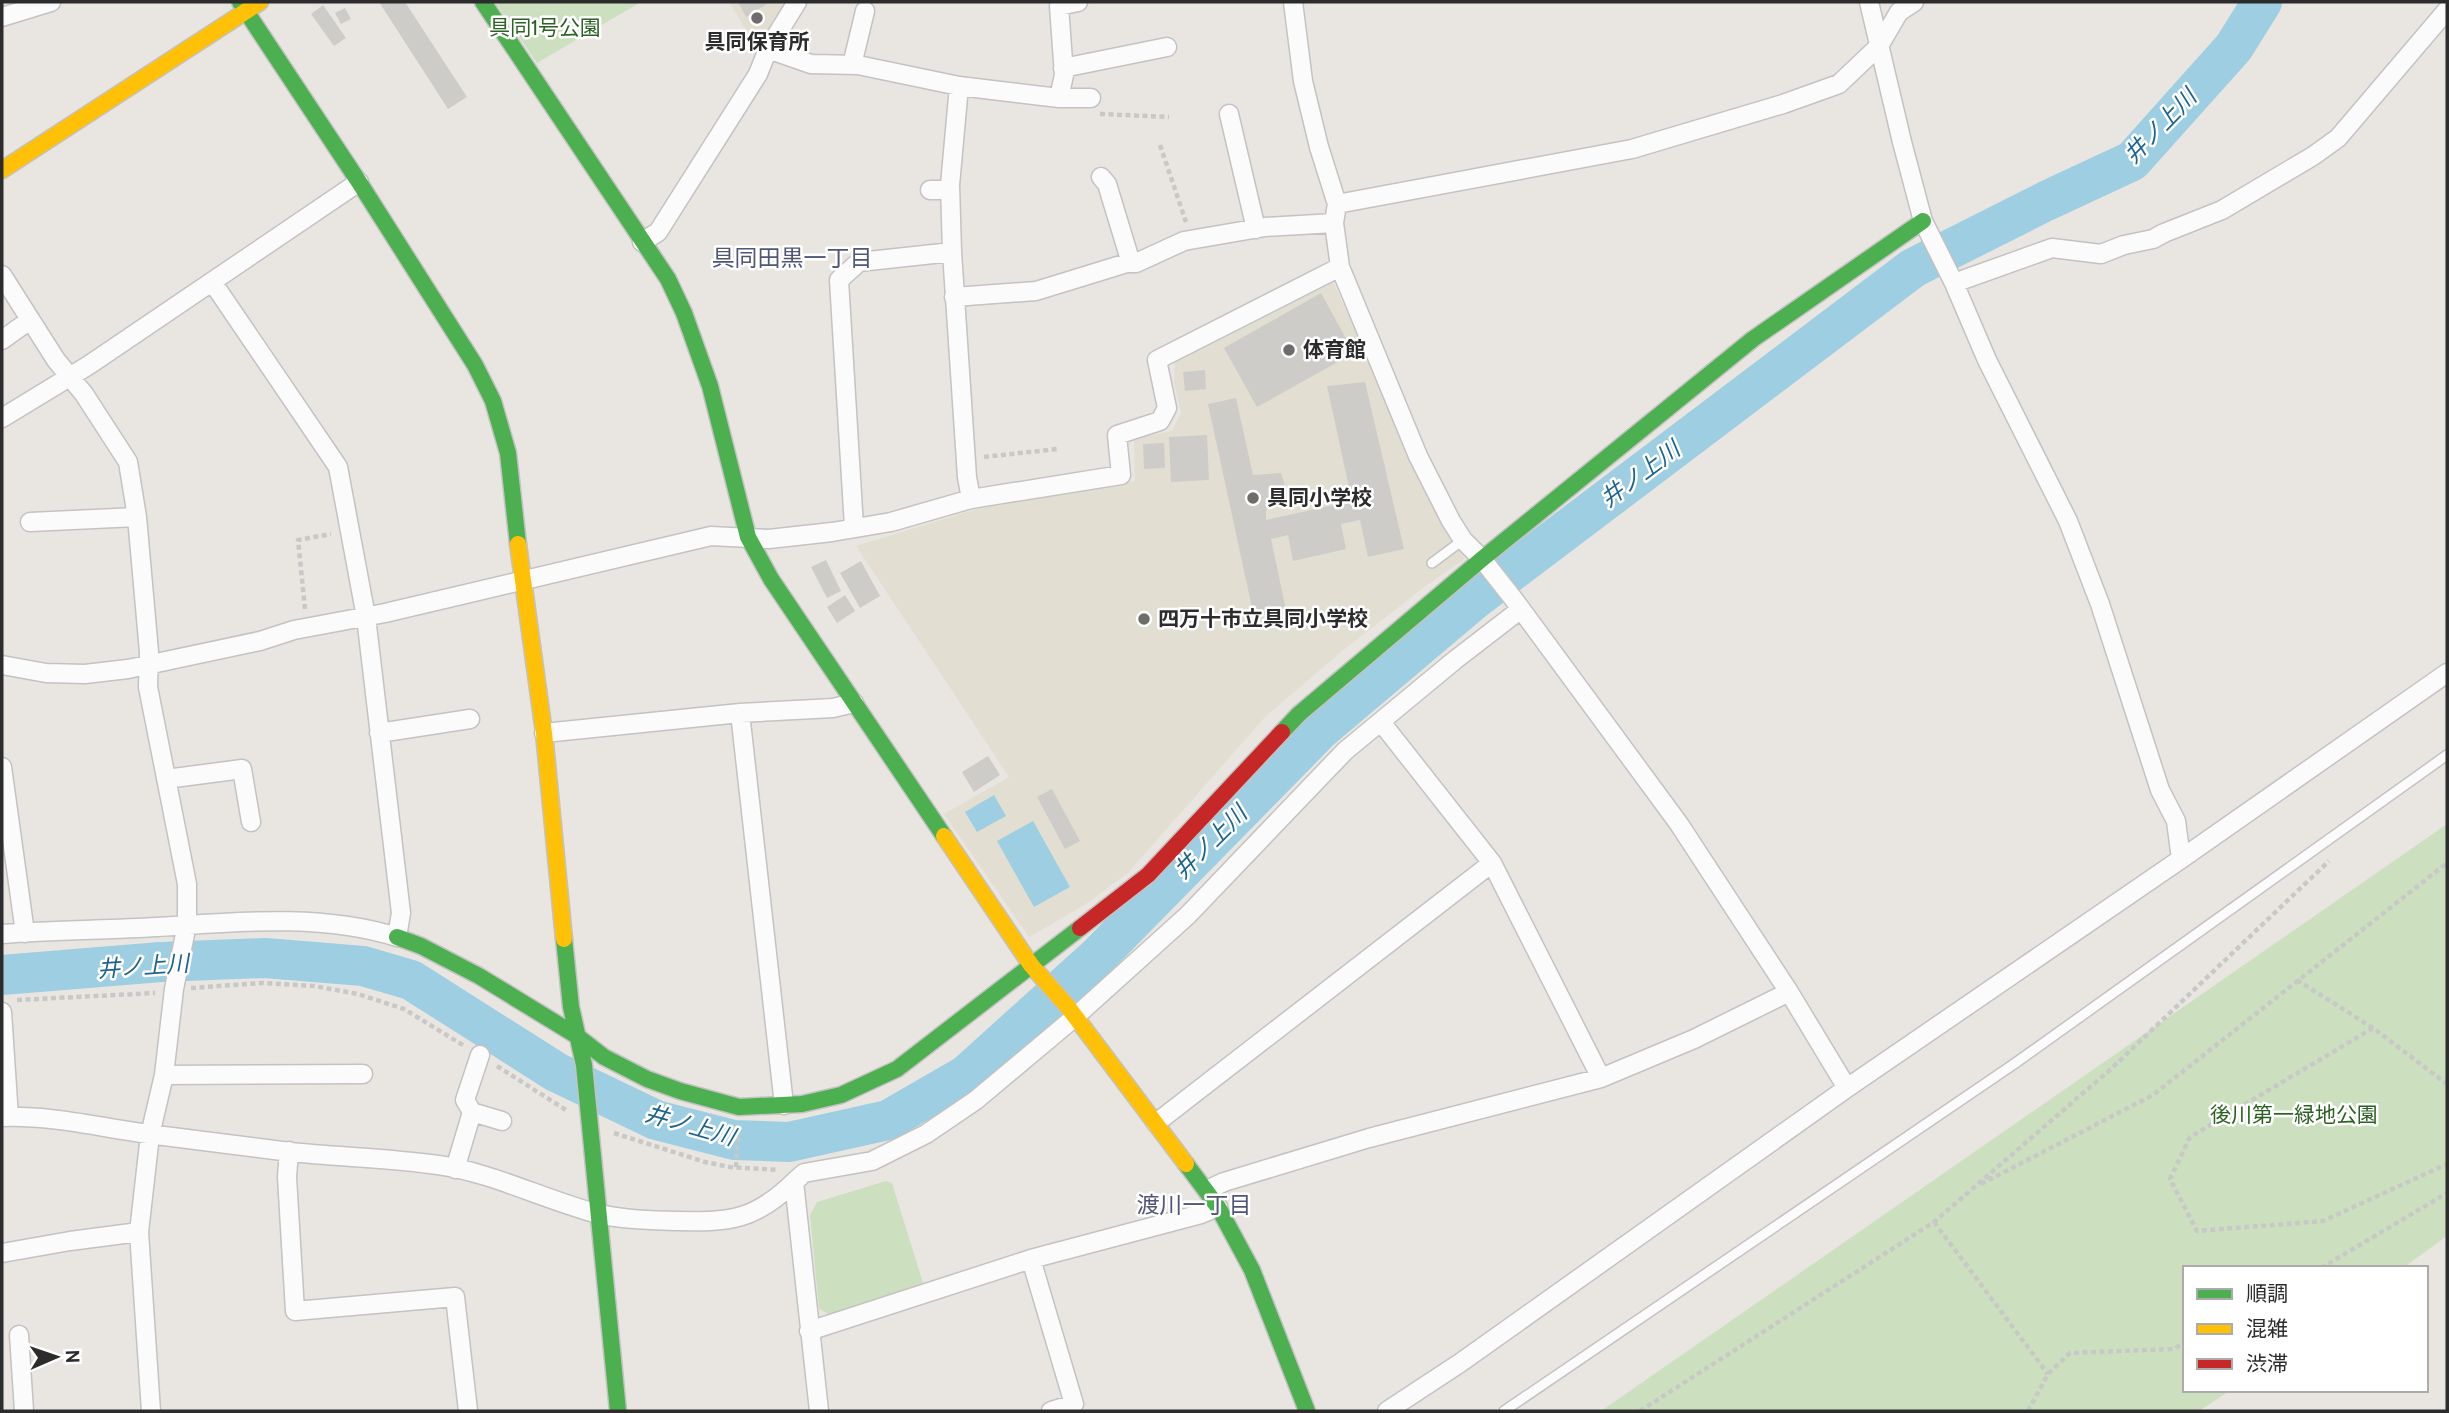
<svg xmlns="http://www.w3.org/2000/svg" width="2449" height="1413" font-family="Cabin,'Noto Sans JP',sans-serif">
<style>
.education{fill:#e2ded2}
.green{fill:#cce0bf}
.water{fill:#9ecee2}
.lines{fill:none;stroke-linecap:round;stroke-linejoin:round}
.river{stroke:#9ecee2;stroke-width:40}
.building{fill:#ceccc9}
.lane-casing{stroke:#c4c2c2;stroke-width:12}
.street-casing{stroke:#c4c2c2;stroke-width:21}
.fast-casing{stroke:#c4c2c2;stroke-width:19}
.slow-casing{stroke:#c4c2c2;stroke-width:19}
.jam-casing{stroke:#c4c2c2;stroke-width:19}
.path{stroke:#c8c8c7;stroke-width:4.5;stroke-dasharray:5 3.5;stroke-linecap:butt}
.lane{stroke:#fcfbfb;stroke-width:9}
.street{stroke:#fcfbfb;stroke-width:18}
.fast{stroke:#4caf50;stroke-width:16}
.slow{stroke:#ffc107;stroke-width:16}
.jam{stroke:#c62828;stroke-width:16}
.poi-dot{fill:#6e6d6c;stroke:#fff;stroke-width:2.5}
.labels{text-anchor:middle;stroke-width:5;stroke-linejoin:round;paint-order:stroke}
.park-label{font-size:21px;fill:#2d6123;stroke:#fff}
.poi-label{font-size:21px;font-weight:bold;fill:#2c2c2c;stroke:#fff;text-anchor:start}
.water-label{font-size:23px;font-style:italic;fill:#1c638f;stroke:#fff}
.neighbourhood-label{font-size:23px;fill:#505678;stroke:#fff}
</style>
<rect width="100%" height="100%" fill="#e9e6e2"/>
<!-- education -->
<path class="education" d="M 729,2 L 786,2 L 759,51 Z
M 1333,282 L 1446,532 L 1465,559 L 1427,585 L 1341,652 L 1265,717 L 1128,873 L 1086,904 L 1029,937 L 944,814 L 1009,777 L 856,546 L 980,508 L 1135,481 L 1134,439 L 1172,431 L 1181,413 L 1174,383 L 1175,362 Z"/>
<!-- green -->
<path class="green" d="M 495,2 L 641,2 L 537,63 Z
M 2447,824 L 2447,1236 L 2403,1268 L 2185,1268 L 2185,1390 L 2231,1390 L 2199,1411 L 1601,1411 Z
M 886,1181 L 892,1183 L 924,1286 L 828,1314 L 819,1309 L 810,1215 L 817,1202 Z"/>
<!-- water -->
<path class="water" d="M 994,795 L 1006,816 L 977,832 L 965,812 Z
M 1033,821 L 1070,887 L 1034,907 L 997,841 Z"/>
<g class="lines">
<!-- river -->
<path class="river" d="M 2,975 L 161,962 L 265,958 L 363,966 L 411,980 L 556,1072 L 656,1120 L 734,1140 L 789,1142 L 888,1120 L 966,1075 L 1098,956 L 1320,730 L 1475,599 L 1913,268 L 2046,201 L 2132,161 L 2234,47 L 2262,2"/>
</g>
<!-- building -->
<path class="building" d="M 379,2 L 405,2 L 467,97 L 448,109 Z
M 738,2 L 770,2 L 746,17 Z
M 323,5 L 346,38 L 334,46 L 311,14 Z
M 345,8 L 351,19 L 341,24 L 335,13 Z
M 1321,293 L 1354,353 L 1257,407 L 1224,348 Z
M 1205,370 L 1206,389 L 1185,391 L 1183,372 Z
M 1365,382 L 1404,549 L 1368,557 L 1360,520 L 1341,524 L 1346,549 L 1293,561 L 1288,535 L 1271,539 L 1286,610 L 1254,617 L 1208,404 L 1236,398 L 1253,475 L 1281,473 L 1288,496 L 1266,501 L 1266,520 L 1352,501 L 1327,386 Z
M 1207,435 L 1209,480 L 1171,482 L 1169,437 Z
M 1164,443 L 1165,468 L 1144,469 L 1143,444 Z
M 826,560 L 841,591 L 827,598 L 811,567 Z
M 861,561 L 880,596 L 860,608 L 840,573 Z
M 845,595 L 855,611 L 837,623 L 827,607 Z
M 988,756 L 1000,775 L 974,792 L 962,772 Z
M 1052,789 L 1080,841 L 1065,849 L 1037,797 Z"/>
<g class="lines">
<defs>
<path id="lane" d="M 1432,563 L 1463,540
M 1504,1411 L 2014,1064 L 2447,755"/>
<path id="street" d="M 1869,2 L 1902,142 L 1923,221 L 1954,283 L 1987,360 L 2068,521 L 2100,604 L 2160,790 L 2176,821 L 2181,859
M 2,17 L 51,2
M 768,49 L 811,64 L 858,65 L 959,86 L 1059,98 L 1064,75 L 1059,6 L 1078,2
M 852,65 L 865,11
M 1063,68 L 1167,47
M 959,86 L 950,185 L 952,252 L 967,477 L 971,499
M 1059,98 L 1091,98
M 1229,114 L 1256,229
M 1101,177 L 1107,184 L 1131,263
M 930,190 L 950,190
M 1337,204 L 1632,149 L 1783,104 L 1839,84 L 1879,46 L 1899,12 L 1914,2
M 1334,223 L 1340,267 L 1418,456 L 1451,521 L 1463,540 L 1482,559 L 1512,597 L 1679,824 L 1789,992 L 1847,1088
M 642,242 L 658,232 L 758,74 L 768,49 L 797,2
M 2,275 L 56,360 L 84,394 L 128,462 L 137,517 L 149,652 L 148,687 L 187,884 L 187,924 L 174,989 L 164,1075 L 150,1135 L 139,1232 L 151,1411
M 1954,283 L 2052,248 L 2101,254 L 2124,245 L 2153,239 L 2164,233 L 2222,210 L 2313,156 L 2338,138 L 2447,10
M 954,297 L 1036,291 L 1127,263 L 1136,263 L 1184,241 L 1265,227 L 1334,223 L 1337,204 L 1319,147 L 1303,81 L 1293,2
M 2,340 L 30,320
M 2,418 L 89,365 L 359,182
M 30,522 L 137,517
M 854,527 L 839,280 L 859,262 L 952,252
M 2,665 L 46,673 L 85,674 L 128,669 L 260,641 L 294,630 L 385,613 L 711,536 L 769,539 L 832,532 L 891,522 L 971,499 L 1121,475 L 1117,435 L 1160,421 L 1167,408 L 1157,360 L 1340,267
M 740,713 L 784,1105
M 1381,722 L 1492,863 L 1601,1078
M 379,733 L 470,719
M 544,733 L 740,713 L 833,708 L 854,703
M 2,767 L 25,933
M 166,779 L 242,769 L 251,822
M 2,934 C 53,930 105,930 157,927 C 236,922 320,913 397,937 L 401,913 L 366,617 L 338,467 L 213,283
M 2,1012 L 9,1117
M 164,1075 L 363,1074
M 472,1112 L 502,1121
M 2,1117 C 56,1115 111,1130 164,1136 C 206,1141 248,1147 290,1152 C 339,1157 389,1158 438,1165 C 490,1172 543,1199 595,1213 C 622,1220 650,1220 679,1221 C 731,1222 755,1220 794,1182
M 1156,1123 L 1492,863
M 289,1151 L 287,1177 L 295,1311 L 455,1297 L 468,1411
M 455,1169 L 472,1112 L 465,1100 L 480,1055
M 1207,1190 L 1224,1182 L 1369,1138 L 1601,1078 L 1694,1039 L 1789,992
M 2,1253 L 70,1241 L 139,1232
M 1031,1259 L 1074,1404 L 1051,1411
M 809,1331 L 1031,1259 L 1201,1214 L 1218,1207
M 19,1335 L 24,1411
M 819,1411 L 794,1182 L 804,1173 L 872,1161 L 926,1134 L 976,1100 L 1075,1017 L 1188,915 L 1345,751 L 1455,660 L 1521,609
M 1387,1411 L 1460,1363 L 1847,1088 L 2181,859 L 2447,673"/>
<path id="fast" d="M 240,2 L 359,182 L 475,365 L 493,401 L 508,453 L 518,544
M 483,2 L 668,279 L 684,313 L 710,386 L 748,537 L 771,579 L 944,836
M 1282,732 L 1299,714 L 1482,559 L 1753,339 L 1923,221
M 397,937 L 421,946 L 479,976 L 577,1036 L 604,1057 L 647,1079 L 680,1091 L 739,1107 L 802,1104 L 841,1095 L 897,1069 L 1080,928
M 564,939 L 571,1007 L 584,1065 L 618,1411
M 1186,1164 L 1218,1207 L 1252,1270 L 1307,1411"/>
<path id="slow" d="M 2,170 L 260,2
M 518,544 L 544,733 L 564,939
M 944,836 L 1031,965 L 1068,1007 L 1186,1164"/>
<path id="jam" d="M 1080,928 L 1148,875 L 1282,732"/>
</defs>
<!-- lane casing -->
<use href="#lane" class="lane-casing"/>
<!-- street casing -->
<use href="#street" class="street-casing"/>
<!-- fast casing -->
<use href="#fast" class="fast-casing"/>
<!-- slow casing -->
<use href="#slow" class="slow-casing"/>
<!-- jam casing -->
<use href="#jam" class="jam-casing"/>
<!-- path -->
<path class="path" d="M 1100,114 L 1169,117
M 1160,145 L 1186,222
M 984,457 L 1057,449
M 305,609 L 298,540 L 331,534
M 2297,980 L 2373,1028 L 2447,1084
M 191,988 L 262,983 L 314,986 L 358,994 L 404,1009 L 466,1047
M 17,1000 L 155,993
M 2373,1028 L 2190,1137 L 2170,1179 L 2197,1231 L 2323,1221 L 2447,1164
M 497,1066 L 566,1110
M 614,1133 L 705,1162 L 730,1167 L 779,1170
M 736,1167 L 738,1130
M 1981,1184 L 2153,1095 L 2447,863
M 1934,1222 L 2048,1374
M 2321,1268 L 2447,1193
M 1640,1411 L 1934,1222 L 2111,1069 L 2329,861
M 2028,1411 L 2048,1374 L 2070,1353 L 2173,1349 L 2185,1343"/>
<!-- lane -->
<use href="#lane" class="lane"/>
<!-- street -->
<use href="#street" class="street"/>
<!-- fast -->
<use href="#fast" class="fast"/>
<!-- slow -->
<use href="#slow" class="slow"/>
<!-- jam -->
<use href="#jam" class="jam"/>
</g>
<!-- markers -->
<g class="poi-dot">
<circle cx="757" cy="18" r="7"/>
<circle cx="1289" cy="350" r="7"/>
<circle cx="1253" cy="498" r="7"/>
<circle cx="1144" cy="619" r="7"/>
</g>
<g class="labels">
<!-- park labels -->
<g class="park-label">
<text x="545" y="35">具同1号公園</text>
<text x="2294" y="1122">後川第一緑地公園</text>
</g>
<!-- poi labels -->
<g class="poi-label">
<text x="757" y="49" text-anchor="middle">具同保育所</text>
<text x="1303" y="357">体育館</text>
<text x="1267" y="505">具同小学校</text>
<text x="1158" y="626">四万十市立具同小学校</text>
</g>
<!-- water labels -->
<g class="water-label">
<text transform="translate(2160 126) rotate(-46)" y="8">井ノ上川</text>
<text transform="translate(1640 474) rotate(-37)" y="8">井ノ上川</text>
<text transform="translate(1210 842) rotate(-45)" y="8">井ノ上川</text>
<text transform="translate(143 966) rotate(-4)" y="8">井ノ上川</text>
<text transform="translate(690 1125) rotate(16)" y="8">井ノ上川</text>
</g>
<!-- neighbourhood labels -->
<g class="neighbourhood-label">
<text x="792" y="266">具同田黒一丁目</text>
<text x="1194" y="1213">渡川一丁目</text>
</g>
</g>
<!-- border -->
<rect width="2449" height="1413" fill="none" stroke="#2c2c2c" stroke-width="7"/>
<!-- legend -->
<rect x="2183" y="1266" width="245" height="126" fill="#ffffff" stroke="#ababab" stroke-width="2"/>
<rect x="2197" y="1289" width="35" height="10" fill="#4caf50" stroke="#ababab" stroke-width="2"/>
<text x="2246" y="1301" font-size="21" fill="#2c2c2c">順調</text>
<rect x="2197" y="1324" width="35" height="10" fill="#ffc107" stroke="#ababab" stroke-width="2"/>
<text x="2246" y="1336" font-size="21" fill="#2c2c2c">混雑</text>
<rect x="2197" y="1359" width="35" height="10" fill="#c62828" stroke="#ababab" stroke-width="2"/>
<text x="2246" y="1371" font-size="21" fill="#2c2c2c">渋滞</text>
<!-- north arrow -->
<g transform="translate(56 1357) rotate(88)" stroke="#ffffff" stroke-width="5" paint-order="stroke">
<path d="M0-5L12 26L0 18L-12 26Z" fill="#2c2c2c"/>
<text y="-10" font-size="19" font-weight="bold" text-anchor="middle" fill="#2c2c2c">N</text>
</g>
</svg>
